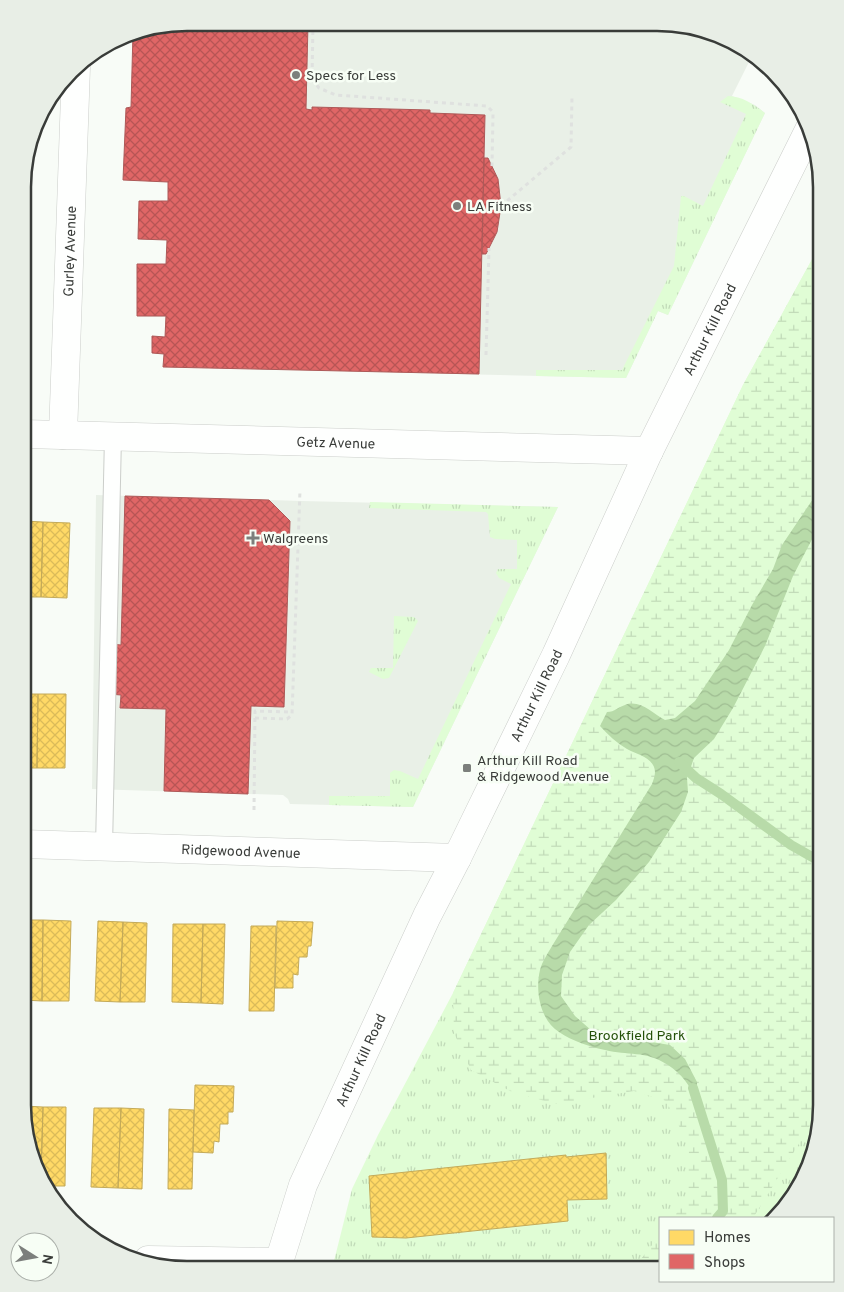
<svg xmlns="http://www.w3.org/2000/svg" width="844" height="1292" font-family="Overpass,sans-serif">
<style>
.built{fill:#e9f0e7}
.grass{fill:url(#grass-tufts)}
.wetland{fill:url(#wetland-marsh)}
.water{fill:url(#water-waves)}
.homes{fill:url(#homes-cross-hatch);stroke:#c4aa58}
.shops{fill:url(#shops-cross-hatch);stroke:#ae5958}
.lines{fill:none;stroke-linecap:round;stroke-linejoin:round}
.stream{stroke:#b8dba9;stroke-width:10}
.service-casing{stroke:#cbceca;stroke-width:18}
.minor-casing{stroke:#cbceca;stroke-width:29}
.tertiary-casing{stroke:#cbceca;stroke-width:29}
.path{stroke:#dfe1df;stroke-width:3;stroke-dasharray:4 4;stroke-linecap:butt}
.service{stroke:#fefffe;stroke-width:16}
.minor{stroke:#fefffe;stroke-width:28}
.tertiary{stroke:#fefffe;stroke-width:28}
.poi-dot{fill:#7c7f7c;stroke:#f7fef5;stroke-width:2}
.labels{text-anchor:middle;stroke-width:5;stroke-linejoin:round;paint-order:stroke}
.poi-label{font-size:14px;fill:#393c39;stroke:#f7fef5;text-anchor:start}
.street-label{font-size:14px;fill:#393c39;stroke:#f7fef5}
.park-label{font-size:14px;fill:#245009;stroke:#f7fef5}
.rim{fill:none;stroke:#393c39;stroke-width:2.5}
</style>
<defs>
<pattern id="grass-tufts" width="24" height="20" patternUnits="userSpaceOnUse" patternTransform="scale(1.25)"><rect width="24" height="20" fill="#e0fdd5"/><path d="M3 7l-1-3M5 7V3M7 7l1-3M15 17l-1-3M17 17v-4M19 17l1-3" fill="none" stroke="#c1dab8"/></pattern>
<pattern id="wetland-marsh" width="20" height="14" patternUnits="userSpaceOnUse" patternTransform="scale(1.25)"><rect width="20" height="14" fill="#e0fdd5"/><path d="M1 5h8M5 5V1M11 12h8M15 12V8" fill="none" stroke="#c1dab8"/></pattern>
<pattern id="water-waves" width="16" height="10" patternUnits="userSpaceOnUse" patternTransform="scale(1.25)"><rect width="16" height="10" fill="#b8dba9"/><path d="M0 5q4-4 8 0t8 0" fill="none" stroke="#9fbd92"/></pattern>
<pattern id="homes-cross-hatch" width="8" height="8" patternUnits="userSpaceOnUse" patternTransform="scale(1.25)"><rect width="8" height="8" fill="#ffd966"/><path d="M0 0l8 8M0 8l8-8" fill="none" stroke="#dbbb59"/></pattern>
<pattern id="shops-cross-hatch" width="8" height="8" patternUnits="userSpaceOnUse" patternTransform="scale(1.25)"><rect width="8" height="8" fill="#e06666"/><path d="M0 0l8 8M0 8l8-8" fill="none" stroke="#b75555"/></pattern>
</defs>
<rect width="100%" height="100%" fill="#f8fcf7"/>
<!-- built -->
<path class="built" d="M 188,23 L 678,24 L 757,56 L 762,63 L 751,58 L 732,96 L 755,105 L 765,113 L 668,315 L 658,311 L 626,378 L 163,367 L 164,354 L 152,353 L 152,336 L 165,337 L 165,317 L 137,316 L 137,264 L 166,264 L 167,240 L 138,239 L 139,201 L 168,201 L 168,182 L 123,180 L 126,108 L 131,107 L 133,32 Z
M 96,495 L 302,501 L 558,507 L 413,807 L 290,804 L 288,799 L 283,795 L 92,789 Z"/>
<!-- grass -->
<path class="grass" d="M 728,96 C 742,96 755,105 765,113 L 668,315 L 658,311 L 626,378 L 536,376 L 536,370 L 622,370 L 674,266 L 681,196 L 684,196 L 703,206 L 746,114 L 720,102 Z
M 821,243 L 821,1116 L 813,1158 L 788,1205 L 770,1218 L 660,1218 L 660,1269 L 332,1269 L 352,1189 L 378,1135 L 453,993 L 743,385 Z
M 370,502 L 558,507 L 413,807 L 329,805 L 329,796 L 390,796 L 390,773 L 394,770 L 400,771 L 418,779 L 511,584 L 499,578 L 496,573 L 498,569 L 517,569 L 517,540 L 495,539 L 490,537 L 488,514 L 486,512 L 369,508 Z
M 394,616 L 414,617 L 418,621 L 389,678 L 383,679 L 369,672 L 371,668 L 393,668 Z"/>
<!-- wetland -->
<path class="wetland" d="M 821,243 L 821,1108 L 753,1218 L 673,1218 L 687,1199 L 689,1145 L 666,1101 L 634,1091 L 555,1104 L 510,1091 L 471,1070 L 454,1033 L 453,993 L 743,385 Z
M 660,1235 L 660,1269 L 633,1269 Z"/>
<!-- water -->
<path class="water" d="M 821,487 L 821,522 L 793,576 L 765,646 L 733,708 L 714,739 L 694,758 L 687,778 L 688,792 L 681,812 L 649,862 L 616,900 L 589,925 L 570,952 L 562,975 L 561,996 L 575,1016 L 591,1030 L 615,1040 L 645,1041 L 670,1045 L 685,1059 L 697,1082 L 697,1100 C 689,1085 682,1074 668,1065 C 645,1050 628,1056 605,1050 C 590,1047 572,1041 559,1032 C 540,1020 535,991 540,970 C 542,962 548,953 552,946 L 652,784 C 654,778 657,772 653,765 C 648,756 636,754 627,749 C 617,743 608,735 600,726 L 607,712 C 615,712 618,707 625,705 C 640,699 653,714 665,720 L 675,718 L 695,701 L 729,650 L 752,605 L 773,569 L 782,545 Z"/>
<!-- homes -->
<path class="homes" d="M 23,521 L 43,522 L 41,597 L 23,597 Z
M 43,522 L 70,523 L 67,598 L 41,597 Z
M 23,694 L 38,694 L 37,768 L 23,768 Z
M 38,694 L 66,694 L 65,768 L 37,768 Z
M 23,920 L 43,920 L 42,1001 L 23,1000 Z
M 43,920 L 71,921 L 69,1001 L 42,1001 Z
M 98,921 L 123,922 L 120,1002 L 95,1001 Z
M 277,921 L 313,922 L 311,946 L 308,946 L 307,957 L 299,957 L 298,975 L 293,974 L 293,988 L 275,988 Z
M 123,922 L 147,923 L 145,1002 L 120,1002 Z
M 173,924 L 203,924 L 201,1003 L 172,1002 Z
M 203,924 L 225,924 L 223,1004 L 201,1003 Z
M 251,926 L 276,926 L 274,1011 L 249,1011 Z
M 195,1085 L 234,1086 L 233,1112 L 228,1112 L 228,1124 L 220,1124 L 219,1142 L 214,1141 L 213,1153 L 193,1152 Z
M 23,1106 L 43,1107 L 41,1176 L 35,1168 Z
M 43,1107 L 66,1107 L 65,1186 L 49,1186 L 41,1176 Z
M 94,1108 L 121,1108 L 118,1188 L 91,1187 Z
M 121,1108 L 144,1109 L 142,1189 L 118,1188 Z
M 169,1109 L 194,1110 L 192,1189 L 168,1189 Z
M 606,1153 L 607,1199 L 567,1200 L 568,1221 L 406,1238 L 372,1237 L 369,1176 L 566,1155 L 566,1157 Z"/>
<!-- shops -->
<path class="shops" d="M 188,22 L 308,23 L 306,109 L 312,110 L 312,107 L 430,110 L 430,113 L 485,115 L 479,374 L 163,367 L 164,354 L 152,353 L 152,336 L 165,337 L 166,316 L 137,316 L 137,264 L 166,264 L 167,240 L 138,239 L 139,201 L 168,201 L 168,182 L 123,180 L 126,108 L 131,107 L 133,32 Z
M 484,158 L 488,158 L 498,179 L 501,206 L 497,232 L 486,254 L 482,254 Z
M 125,496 L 269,500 L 290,521 L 284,707 L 251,706 L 248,794 L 164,791 L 166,709 L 120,708 L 121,695 L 109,694 L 110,644 L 121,645 Z"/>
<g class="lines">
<!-- stream -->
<path class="stream" d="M 679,762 L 696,778 L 721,794 L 791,845 L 821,862
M 693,1088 L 722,1180 L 723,1211 L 717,1218"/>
<defs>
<path id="service" d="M 104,847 L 113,436"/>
<g id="minor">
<path id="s1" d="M 24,434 L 649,451"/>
<path id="s2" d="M 63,435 L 76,67"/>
<path id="s3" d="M 23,844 L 457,858"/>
<path d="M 148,1260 L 279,1262"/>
</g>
<g id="tertiary">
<path id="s4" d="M 279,1268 L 279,1262 L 303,1185 L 427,916 L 457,858 L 556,655 L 649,451 L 810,128"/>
</g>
</defs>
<!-- service casing -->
<use href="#service" class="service-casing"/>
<!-- minor casing -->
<use href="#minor" class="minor-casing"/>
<!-- tertiary casing -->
<use href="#tertiary" class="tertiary-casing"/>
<!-- path -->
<path class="path" d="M 313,23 L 312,79 L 319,88 L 336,95 L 487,106 L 492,111 L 493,114 L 492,166
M 501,206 L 571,147 L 572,97
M 486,355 L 489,248
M 255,718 L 287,719 L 292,715 L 300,490
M 254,810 L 255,711 L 292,712"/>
<!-- service -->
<use href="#service" class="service"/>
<!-- minor -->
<use href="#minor" class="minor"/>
<!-- tertiary -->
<use href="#tertiary" class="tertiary"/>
</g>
<!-- markers -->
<g class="poi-dot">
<circle cx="296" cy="75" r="5"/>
<circle cx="457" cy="206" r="5"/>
<path d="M250.5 530.5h5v5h5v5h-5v5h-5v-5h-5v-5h5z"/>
<rect x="462" y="763" width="10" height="10" rx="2.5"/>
</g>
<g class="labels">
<!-- poi labels -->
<g class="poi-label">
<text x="306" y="80">Specs for Less</text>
<text x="467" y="211">LA Fitness</text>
<text x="263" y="543">Walgreens</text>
<text x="477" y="765">Arthur Kill Road<tspan x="477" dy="16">&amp; Ridgewood Avenue</tspan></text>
</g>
<!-- street labels -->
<g class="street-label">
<text dy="5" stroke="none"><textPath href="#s2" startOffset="184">Gurley Avenue</textPath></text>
<text dy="5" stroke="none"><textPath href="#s4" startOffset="1034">Arthur Kill Road</textPath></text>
<text dy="5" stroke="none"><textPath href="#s1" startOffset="312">Getz Avenue</textPath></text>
<text dy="5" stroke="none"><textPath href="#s4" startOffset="629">Arthur Kill Road</textPath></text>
<text dy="5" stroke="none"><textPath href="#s3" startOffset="218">Ridgewood Avenue</textPath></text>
<text dy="5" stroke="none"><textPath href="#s4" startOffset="224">Arthur Kill Road</textPath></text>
</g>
<!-- park labels -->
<g class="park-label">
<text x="637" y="1040">Brookfield Park</text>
</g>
</g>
<!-- crop -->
<path d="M0 0H844V1292H0ZM187 31H657A156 156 0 0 1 813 187V1105A156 156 0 0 1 657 1261H187A156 156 0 0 1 31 1105V187A156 156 0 0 1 187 31Z" fill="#e8eee6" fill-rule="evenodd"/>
<path class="rim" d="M187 31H657A156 156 0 0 1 813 187V1105A156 156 0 0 1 657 1261H187A156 156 0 0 1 31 1105V187A156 156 0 0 1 187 31Z"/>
<!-- legend -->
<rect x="659" y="1217" width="175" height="65" fill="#f7fef5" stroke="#abb0aa"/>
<rect x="669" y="1230" width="25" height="15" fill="#ffd966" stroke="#abb0aa"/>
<text x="704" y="1242" font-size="15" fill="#393c39">Homes</text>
<rect x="669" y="1254" width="25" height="15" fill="#e06666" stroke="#abb0aa"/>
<text x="704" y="1267" font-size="15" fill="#393c39">Shops</text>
<!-- north arrow -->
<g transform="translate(35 1257) rotate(101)"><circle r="24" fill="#f7fef5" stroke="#abb0aa"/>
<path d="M0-4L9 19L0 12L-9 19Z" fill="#7c7f7c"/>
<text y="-8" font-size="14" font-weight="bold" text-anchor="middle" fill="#393c39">N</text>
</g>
</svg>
